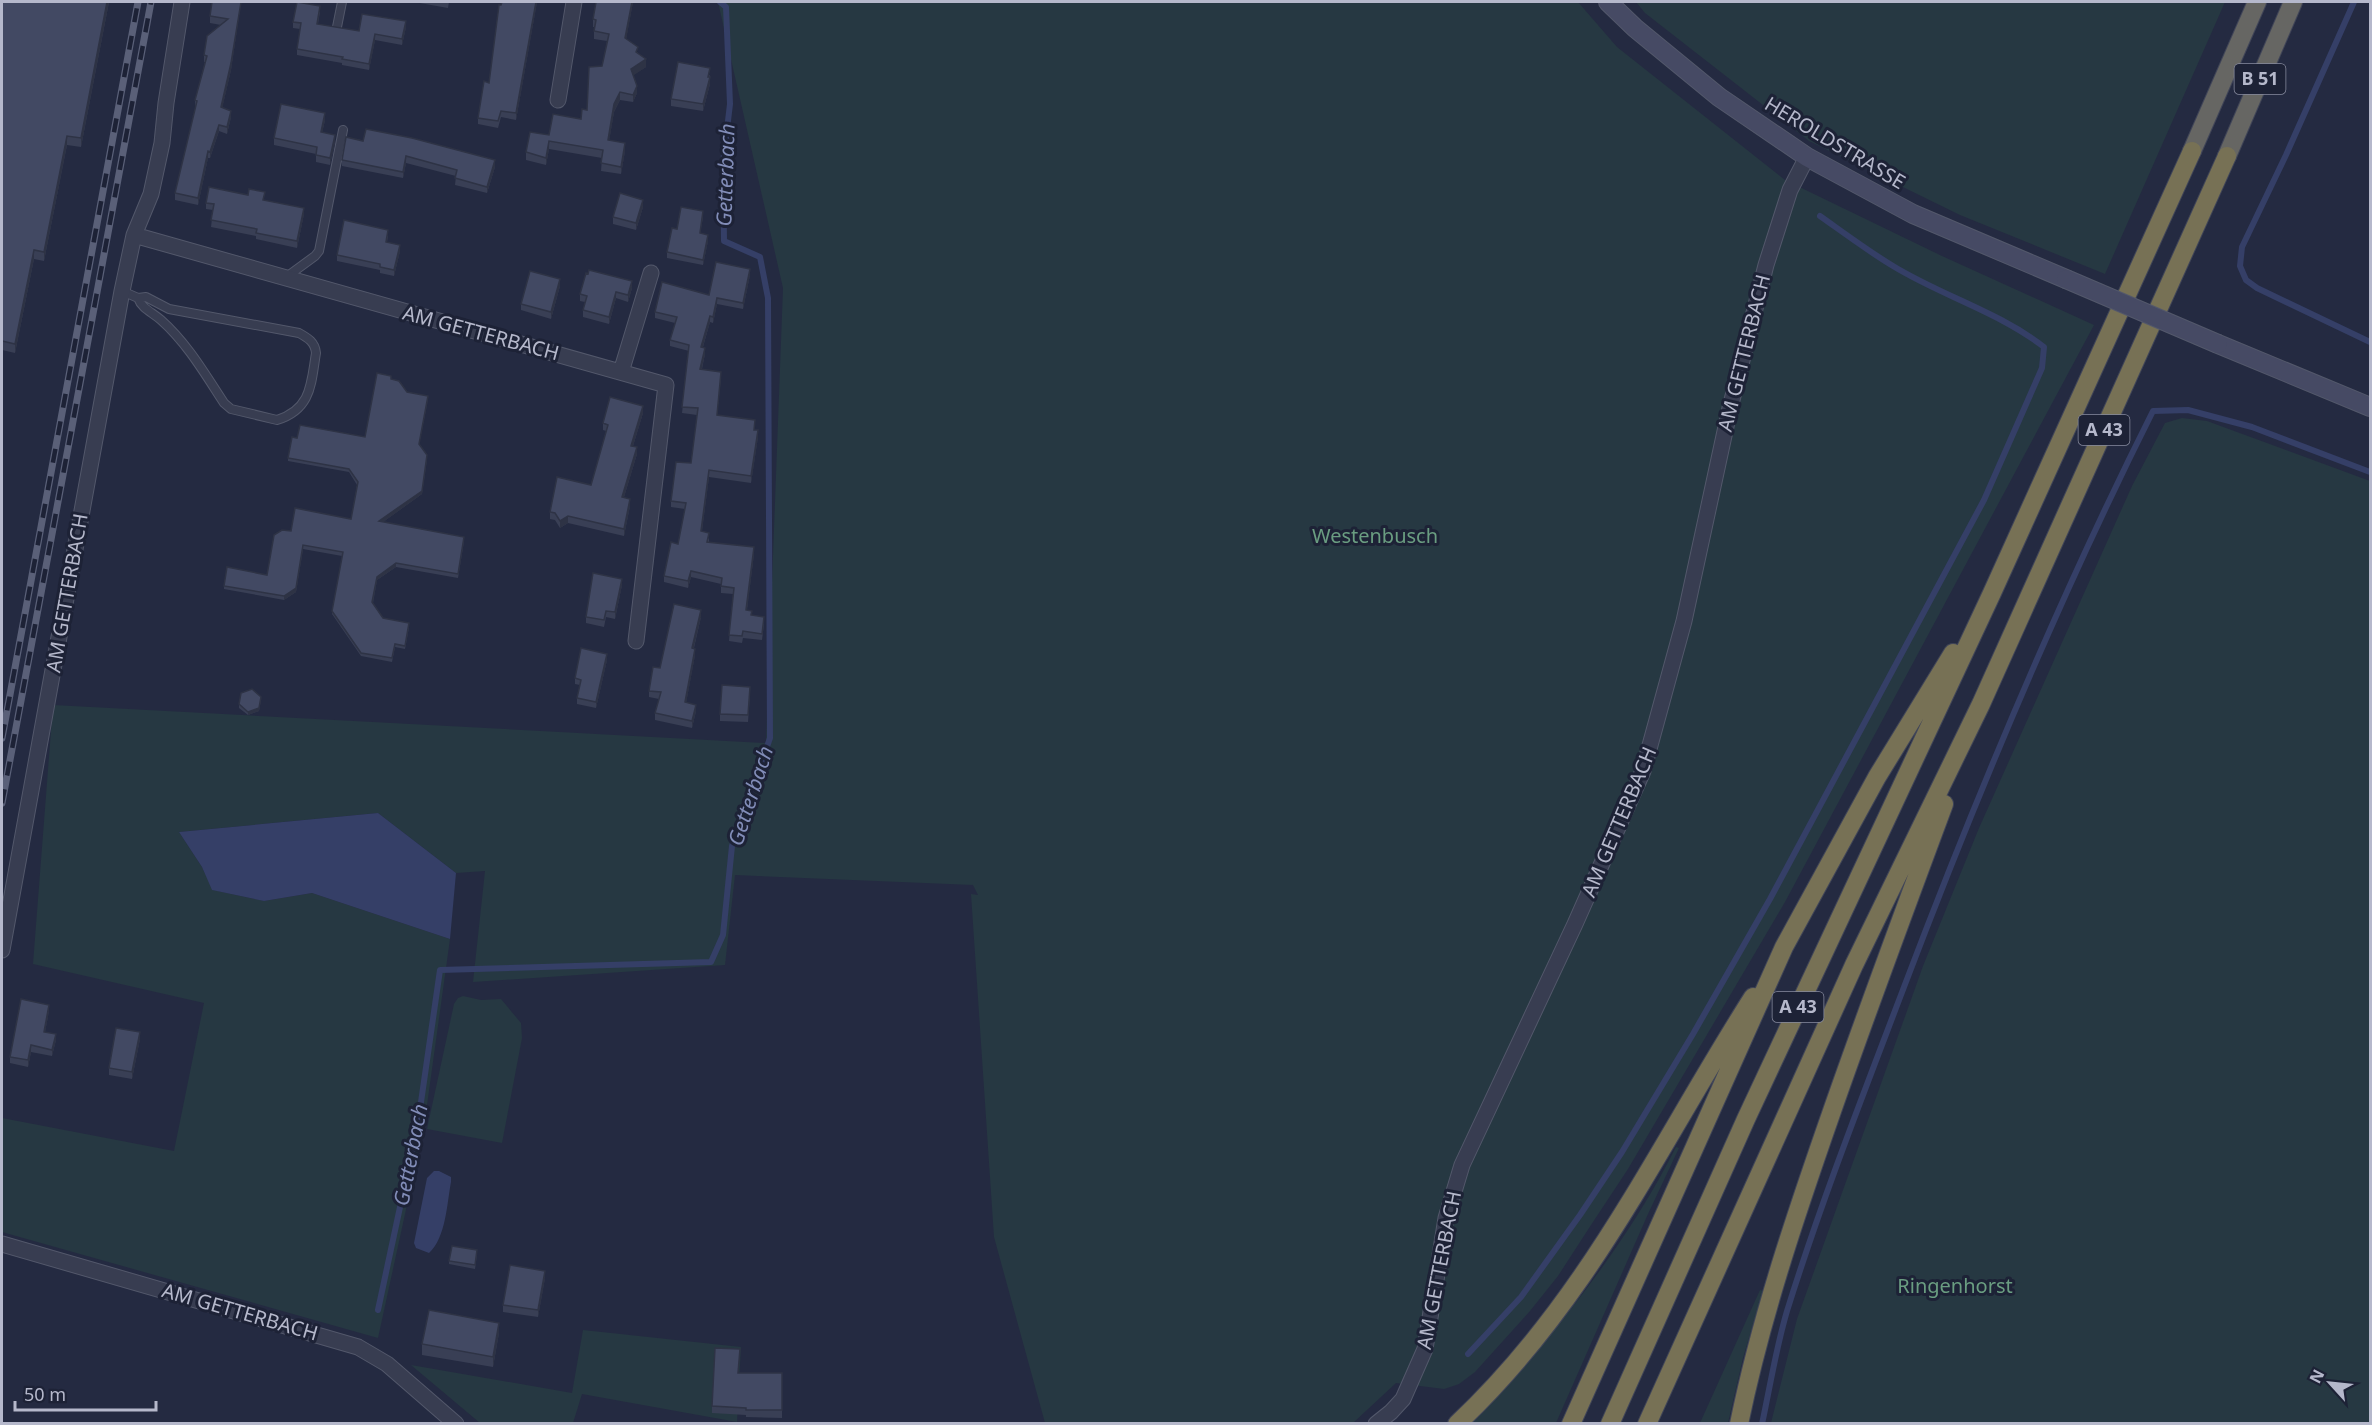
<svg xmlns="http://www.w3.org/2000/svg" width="2372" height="1425" font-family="'Noto Sans',sans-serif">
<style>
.green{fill:#263842}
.water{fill:#353f67}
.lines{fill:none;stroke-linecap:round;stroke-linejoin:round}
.stream{stroke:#353f67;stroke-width:6}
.service-casing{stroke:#53586b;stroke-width:10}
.minor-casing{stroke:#53586b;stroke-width:17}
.secondary-casing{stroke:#53586b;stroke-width:20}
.trunk-casing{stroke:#404558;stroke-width:20}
.motorway-casing{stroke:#404558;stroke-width:20}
.service{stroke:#383d51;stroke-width:8}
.minor{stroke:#383d51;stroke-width:15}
.secondary{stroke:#464a64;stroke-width:18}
.trunk{stroke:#666663;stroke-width:18}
.motorway{stroke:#777155;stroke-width:18}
.rail-casing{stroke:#5a6078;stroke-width:7}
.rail{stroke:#1d2236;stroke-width:4.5;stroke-dasharray:14;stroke-linecap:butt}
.secondary-bridge-casing{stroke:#53586b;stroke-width:20;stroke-linecap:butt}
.secondary-bridge{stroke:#464a64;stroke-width:18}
.wall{fill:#393f55}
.shaded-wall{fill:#2e3345}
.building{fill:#424963;stroke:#2e3345;stroke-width:1.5}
.labels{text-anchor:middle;stroke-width:6;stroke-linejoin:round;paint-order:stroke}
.shield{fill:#1d2236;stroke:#878b9e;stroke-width:1.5}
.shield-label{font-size:18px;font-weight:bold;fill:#b5b8cb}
.street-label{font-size:20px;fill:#b5b8cb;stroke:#1d2236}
.park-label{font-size:20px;fill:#6a9d81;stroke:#1d2236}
.water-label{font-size:21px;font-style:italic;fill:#828db8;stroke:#1d2236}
</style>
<rect width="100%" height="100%" fill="#242a41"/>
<!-- green -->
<path class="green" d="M 718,2 L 1578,2 L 1617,47 L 1785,180 L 1942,256 L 2094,325 L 1785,902 L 1628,1169 L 1593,1222 L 1558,1276 L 1530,1311 L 1475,1372 L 1459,1384 L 1444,1389 L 1396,1383 L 1353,1423 L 1045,1423 L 994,1237 L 971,894 L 978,895 L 973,885 L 735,875 L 725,965 L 473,982 L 485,871 L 456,873 L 378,813 L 179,832 L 202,867 L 213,890 L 264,901 L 312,893 L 450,939 L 424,1127 L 378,1338 L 2,1232 L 2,1118 L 174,1151 L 204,1003 L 33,964 L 53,705 L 766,743 L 783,288 Z
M 1636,2 L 2225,2 L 2105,274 L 1960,215 L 1809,141 L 1645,13 Z
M 2182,418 L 2207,421 L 2370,481 L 2370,1423 L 1771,1423 L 1797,1319 L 1923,966 L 1979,828 L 2132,486 L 2165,423 Z
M 463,996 L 481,1000 L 501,999 L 521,1023 L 522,1038 L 502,1143 L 427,1129 L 454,1004 L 458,998 Z
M 1676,1147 L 1679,1148 L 1648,1214 L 1556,1423 L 1470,1424 C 1549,1341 1624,1250 1676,1147 Z
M 1760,1290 L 1763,1291 L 1743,1358 L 1728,1423 L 1700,1423 Z
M 583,1330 L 741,1347 L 737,1422 L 582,1394 L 573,1423 L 480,1423 L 411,1365 L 572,1393 Z"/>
<!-- water -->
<path class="water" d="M 378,813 L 456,873 L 450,939 L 312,893 L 264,901 L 212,890 L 202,867 L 179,832 Z
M 434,1171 L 439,1171 L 451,1177 L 451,1182 C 447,1203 446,1238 429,1253 L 416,1248 L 414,1243 L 427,1178 Z"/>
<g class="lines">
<!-- stream -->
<path class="stream" d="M 2354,2 L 2286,155 L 2242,247 L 2240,266 L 2246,280 L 2257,288 L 2370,342
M 378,1310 L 418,1123 L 440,970 L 711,962 L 723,935 L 732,846 L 770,738 L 768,298 L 760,257 L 724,241 L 723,163 L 730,104 L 726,7 L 720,2
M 1468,1354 L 1521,1297 L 1580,1215 L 1622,1152 L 1693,1034 L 1770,899 L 1984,500 L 2042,368 L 2044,347 C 1999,312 1942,296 1893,266 C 1868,251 1844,233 1820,216
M 1762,1424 C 1770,1387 1776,1348 1787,1311 C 1821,1202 1863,1095 1904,987 C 1978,792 2059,598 2153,411 L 2188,410 L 2252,427 L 2370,472"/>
<defs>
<path id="service" d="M 337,27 L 342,2
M 285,278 L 315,256 L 319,251 L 343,130
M 122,291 L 138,298 L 146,297 L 169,309 L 299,333 C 308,338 315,342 316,353 C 311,383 312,409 277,420 L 231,409 L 224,403 C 205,374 187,343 161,320 C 152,312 142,309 138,298"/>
<path id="minor" d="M 558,100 L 574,2
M 134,235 L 666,385 L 636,641
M 621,372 L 651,273
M 2,950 L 122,291 L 134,235 L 151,194 L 162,143 L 166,103 L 182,2
M 2,1244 L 358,1347 L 387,1364 L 456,1424
M 1376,1424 L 1391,1412 L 1403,1399 L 1425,1349 L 1446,1218 L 1462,1165 L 1575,924 L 1643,771 L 1684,621 L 1730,408 L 1766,265 L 1790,190 L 1807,157"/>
<path id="secondary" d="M 1608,2 L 1635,28 L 1719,97 L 1807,157 L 1913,214 L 2066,279
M 2218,344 L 2370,407"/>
<path id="trunk" d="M 2192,151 L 2257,2
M 2227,156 L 2293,2"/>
<path id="motorway" d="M 1457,1424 C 1589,1300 1658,1146 1753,997
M 1571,1424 L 1784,947 L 1877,777 L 1953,653
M 1610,1424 L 1746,1119 L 1992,593 L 2192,151
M 1647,1424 L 1854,965 L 1981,704 L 2227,156
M 1739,1424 C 1761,1317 1796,1214 1832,1111 C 1868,1008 1906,906 1944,804"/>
</defs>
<!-- service casing -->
<use href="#service" class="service-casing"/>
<!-- minor casing -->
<use href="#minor" class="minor-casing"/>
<!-- secondary casing -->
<use href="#secondary" class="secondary-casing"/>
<!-- trunk casing -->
<use href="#trunk" class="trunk-casing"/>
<!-- motorway casing -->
<use href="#motorway" class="motorway-casing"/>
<!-- service -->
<use href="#service" class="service"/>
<!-- minor -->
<use href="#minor" class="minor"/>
<!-- secondary -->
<use href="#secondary" class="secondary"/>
<!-- trunk -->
<use href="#trunk" class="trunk"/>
<!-- motorway -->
<use href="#motorway" class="motorway"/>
<defs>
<path id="rail" d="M 2,738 L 138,2
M 2,803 L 151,2"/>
</defs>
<!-- rail casing -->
<use href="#rail" class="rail-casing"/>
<!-- rail -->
<use href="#rail" class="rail"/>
<defs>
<path id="secondary-bridge" d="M 2066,279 L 2218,344"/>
</defs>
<!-- secondary-bridge casing -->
<use href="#secondary-bridge" class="secondary-bridge-casing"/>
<!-- secondary-bridge -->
<use href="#secondary-bridge" class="secondary-bridge"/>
</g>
<!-- wall -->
<path class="wall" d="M 2,2 L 109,2 L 81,147 L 67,145 L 44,261 L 34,259 L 15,353 L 2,350 Z
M 241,2 L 231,70 L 222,108 L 231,117 L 227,134 L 219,131 L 210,158 L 208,158 L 198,205 L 175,200 L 175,193 L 196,107 L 195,107 L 195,100 L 205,62 L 204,62 L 204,55 L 221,25 L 210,23 L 210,16 Z
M 414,2 L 449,2 L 448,8 Z
M 502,2 L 537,2 L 516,120 L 501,117 L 498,128 L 478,124 L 478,118 L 489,83 Z
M 596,2 L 633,2 L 626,39 L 638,53 L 646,67 L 633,75 L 637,93 L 633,102 L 620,100 L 614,112 L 609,141 L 625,151 L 621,174 L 601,171 L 602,158 L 549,149 L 546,165 L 526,160 L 526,152 L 549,135 L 581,119 L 587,110 L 602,66 L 607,41 L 594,39 L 594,27 L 593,27 L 593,19 Z
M 320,12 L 318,24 L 359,31 L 406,27 L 402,45 L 375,40 L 369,70 L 342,65 L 342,63 L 297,55 L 297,49 L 300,29 L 293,28 L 293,22 Z
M 710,75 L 710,84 L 703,111 L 671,106 L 671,99 Z
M 325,120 L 322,133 L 335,142 L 330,165 L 316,162 L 316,154 L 274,145 L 274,138 Z
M 346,137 L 495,167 L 487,193 L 455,185 L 456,176 L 406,163 L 403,178 L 342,166 L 342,160 Z
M 265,200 L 304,214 L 297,248 L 256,239 L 256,236 L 211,227 L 213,210 L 206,209 L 206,203 Z
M 643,207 L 636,230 L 613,224 L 613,217 Z
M 703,217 L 700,234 L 708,241 L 703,265 L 667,258 L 667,252 L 677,229 Z
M 388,236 L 387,242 L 400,251 L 394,276 L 380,273 L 380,270 L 337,261 L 337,255 Z
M 750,275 L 743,309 L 717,304 L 713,323 L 710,322 L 703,347 L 705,354 L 702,369 L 721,378 L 717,415 L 755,430 L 758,437 L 751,483 L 709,477 L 702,531 L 709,539 L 709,542 L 754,554 L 747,610 L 752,616 L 764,624 L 762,640 L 743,638 L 742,643 L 729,641 L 733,594 L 721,593 L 721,584 L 691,577 L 688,588 L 664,582 L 664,576 L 678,544 L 685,509 L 671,507 L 671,501 L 691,463 L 697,415 L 682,413 L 689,351 L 670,346 L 670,340 L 675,323 L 655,318 L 655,312 L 709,295 Z
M 560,286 L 551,319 L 521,310 L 521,304 Z
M 632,288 L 628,302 L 616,298 L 609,324 L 583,317 L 583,310 L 585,302 L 580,301 L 580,294 Z
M 391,379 L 407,392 L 428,399 L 419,445 L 427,459 L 422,494 L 383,522 L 464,541 L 458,578 L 396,567 L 377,580 L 373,603 L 383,618 L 409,627 L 405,649 L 395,647 L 392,662 L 361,656 L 332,614 L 342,556 L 303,549 L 296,592 L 284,600 L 224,589 L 224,586 L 267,575 L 291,531 L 351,519 L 357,485 L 349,472 L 288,461 L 288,458 L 297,438 L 365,437 Z
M 643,413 L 633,446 L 637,454 L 624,497 L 630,506 L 624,536 L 568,523 L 560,528 L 555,520 L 550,519 L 550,512 L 591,485 L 606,431 L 603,430 L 603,423 Z
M 622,585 L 615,619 L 606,617 L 604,627 L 586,623 L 586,617 Z
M 701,617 L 694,648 L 695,655 L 686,703 L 696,711 L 692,728 L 655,720 L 655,713 L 659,699 L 649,697 L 649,691 L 660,668 Z
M 607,660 L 596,708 L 577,704 L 577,698 L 580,685 L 575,684 L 575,678 Z
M 750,694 L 748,722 L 720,721 L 720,714 Z
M 261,700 L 259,711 L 248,715 L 239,708 L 239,704 Z
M 49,1011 L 45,1032 L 56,1040 L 52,1056 L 31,1052 L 28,1067 L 10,1063 L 10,1057 Z
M 140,1039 L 132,1079 L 109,1075 L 109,1068 Z
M 477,1254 L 475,1269 L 449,1264 L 449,1261 Z
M 545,1278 L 538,1317 L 503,1312 L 503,1305 Z
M 499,1333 L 493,1367 L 422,1355 L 422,1344 Z
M 739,1373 L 782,1373 L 782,1418 L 746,1417 L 746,1415 L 712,1413 L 712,1406 Z"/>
<!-- shaded-wall -->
<path class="shaded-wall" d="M 107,2 L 109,2 L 81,147 L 81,138 Z
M 241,2 L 231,70 L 221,114 L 221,107 Z
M 536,2 L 537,2 L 516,120 L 516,113 Z
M 632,2 L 633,2 L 625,46 L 625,38 Z
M 406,21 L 406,27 L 402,45 L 402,39 Z
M 375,34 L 375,40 L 369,70 L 369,64 Z
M 646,59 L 646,67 L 631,77 L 631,69 Z
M 710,77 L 710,84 L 703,111 L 703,104 Z
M 637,86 L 637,93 L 633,102 L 633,95 Z
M 620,92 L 620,100 L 614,112 L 608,148 L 608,140 L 614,104 Z
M 231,111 L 231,117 L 227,134 L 227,127 Z
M 325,113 L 325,120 L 321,139 L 321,132 Z
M 219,125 L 219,131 L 210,158 L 210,152 Z
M 335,135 L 335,142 L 330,165 L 330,158 Z
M 67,136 L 67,145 L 44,261 L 44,252 Z
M 549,141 L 549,149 L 546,165 L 546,158 Z
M 625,143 L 625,151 L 621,174 L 621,167 Z
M 208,151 L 208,158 L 198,205 L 198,198 Z
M 406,156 L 406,163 L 403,178 L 403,172 Z
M 495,160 L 495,167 L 487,193 L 487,187 Z
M 643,200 L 643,207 L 636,230 L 636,223 Z
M 304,208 L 304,214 L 297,248 L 297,241 Z
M 708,235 L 708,241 L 703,265 L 703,260 Z
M 400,245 L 400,251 L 394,276 L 394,270 Z
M 34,250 L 34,259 L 15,353 L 15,344 Z
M 750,269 L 750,275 L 743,309 L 743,303 Z
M 560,279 L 560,286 L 551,319 L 551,312 Z
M 632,281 L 632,288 L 628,302 L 628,295 Z
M 616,292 L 616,298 L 609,324 L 609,317 Z
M 717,298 L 717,304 L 713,323 L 713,317 Z
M 710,316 L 710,322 L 701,353 L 701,347 Z
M 705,348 L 705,354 L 700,376 L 700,369 Z
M 643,406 L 643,413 L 631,453 L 631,446 Z
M 758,430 L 758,437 L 751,483 L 751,476 Z
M 637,447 L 637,454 L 622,504 L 622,497 Z
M 427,455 L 422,494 L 379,525 L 379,521 Z
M 709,470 L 709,477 L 701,537 L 701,531 Z
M 630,499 L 630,506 L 624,536 L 624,529 Z
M 568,516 L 568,523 L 560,528 L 560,521 Z
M 303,545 L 296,592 L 284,600 L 284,596 Z
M 754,547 L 754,554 L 746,617 L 746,610 Z
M 396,563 L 396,567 L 377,580 L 372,605 L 377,577 Z
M 691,571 L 691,577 L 688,588 L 688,581 Z
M 622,579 L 622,585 L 615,619 L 615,612 Z
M 701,610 L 701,617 L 692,655 L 692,648 Z
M 695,649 L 695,655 L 685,709 L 685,702 Z
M 607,654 L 607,660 L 596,708 L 596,702 Z
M 261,697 L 259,711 L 248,715 L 248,712 Z
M 696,705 L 696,711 L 692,728 L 692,721 Z
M 49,1005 L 49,1011 L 44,1038 L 44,1032 Z
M 140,1032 L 140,1039 L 132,1079 L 132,1072 Z
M 56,1034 L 56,1040 L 52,1056 L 52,1050 Z
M 31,1045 L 31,1052 L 28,1067 L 28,1060 Z
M 545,1271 L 545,1278 L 538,1317 L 538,1310 Z
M 499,1323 L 499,1333 L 493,1367 L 493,1357 Z"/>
<!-- building -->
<path class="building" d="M 2,2 L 107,2 L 81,138 L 67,136 L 44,252 L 34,250 L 15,344 L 2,341 Z
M 212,2 L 241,2 L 231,63 L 221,107 L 231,111 L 227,127 L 219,125 L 210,152 L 208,151 L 198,198 L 175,193 L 197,101 L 195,100 L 207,56 L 204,55 L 207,36 L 228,19 L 210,16 Z
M 297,2 L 320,6 L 317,24 L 359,31 L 362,14 L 406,21 L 402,39 L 375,34 L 369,64 L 342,59 L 343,57 L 297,49 L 301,23 L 293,22 Z
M 502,2 L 536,2 L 516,113 L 501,111 L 498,121 L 478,118 L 484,81 L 489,83 L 499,5 L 501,5 Z
M 596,2 L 632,2 L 625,38 L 638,47 L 636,52 L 646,59 L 631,69 L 637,86 L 633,95 L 620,92 L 614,104 L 608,140 L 625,143 L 621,167 L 601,163 L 603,150 L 549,141 L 546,158 L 526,152 L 530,132 L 549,135 L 553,114 L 581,119 L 582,109 L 587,110 L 589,67 L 602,66 L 609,34 L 594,31 L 596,20 L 593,19 Z
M 678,62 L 710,68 L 708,77 L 710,77 L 703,104 L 671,99 Z
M 281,104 L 325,113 L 321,132 L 335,135 L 330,158 L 316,155 L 317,147 L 274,138 Z
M 366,129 L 412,138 L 495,160 L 487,187 L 455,178 L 457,170 L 406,156 L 403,172 L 342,160 L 346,137 L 363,141 Z
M 209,187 L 248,195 L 249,189 L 265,192 L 263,200 L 304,208 L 297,241 L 256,233 L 257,229 L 211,220 L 214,204 L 206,203 Z
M 620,193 L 643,200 L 636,223 L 613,217 Z
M 681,207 L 703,211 L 700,233 L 708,235 L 703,260 L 667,252 L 672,228 L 677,229 Z
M 344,220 L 388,230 L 386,242 L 400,245 L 394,270 L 380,267 L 380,264 L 337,255 Z
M 716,262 L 750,269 L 743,303 L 717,298 L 713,317 L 710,316 L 701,347 L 705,348 L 700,369 L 721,372 L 717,415 L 755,420 L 754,430 L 758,430 L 751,476 L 709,470 L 701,531 L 709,533 L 707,542 L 754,547 L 746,610 L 752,611 L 751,615 L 764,617 L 762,634 L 743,631 L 742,636 L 729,635 L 734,588 L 721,586 L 722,578 L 691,571 L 688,581 L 664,576 L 671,542 L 678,544 L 686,503 L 671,501 L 676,462 L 691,463 L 698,408 L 682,407 L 689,345 L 670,340 L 677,317 L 655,312 L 662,282 L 709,295 Z
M 589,270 L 632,281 L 628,295 L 616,292 L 609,317 L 583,310 L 587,296 L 580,294 L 586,273 L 588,274 Z
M 530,271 L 560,279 L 551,312 L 521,304 Z
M 377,373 L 391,376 L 391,379 L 399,381 L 407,392 L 428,396 L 419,444 L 427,455 L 422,491 L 379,521 L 464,537 L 458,574 L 396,563 L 377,577 L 372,602 L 383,618 L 409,623 L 405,646 L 395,644 L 392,658 L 361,653 L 332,611 L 343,552 L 303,545 L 296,588 L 284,596 L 224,586 L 227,567 L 267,575 L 274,535 L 282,530 L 291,531 L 295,508 L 351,519 L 358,482 L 349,469 L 288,458 L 292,437 L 297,438 L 300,425 L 365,437 Z
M 610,397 L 643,406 L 631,446 L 637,447 L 622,497 L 630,499 L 624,529 L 568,516 L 560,521 L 555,513 L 550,512 L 557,477 L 591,485 L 608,425 L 603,423 Z
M 593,573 L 622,579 L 615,612 L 606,611 L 604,620 L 586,617 Z
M 674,604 L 701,610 L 692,648 L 695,649 L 685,702 L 696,705 L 692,721 L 655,713 L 661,692 L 649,691 L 653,667 L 660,668 Z
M 581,648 L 607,654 L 596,702 L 577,698 L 581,680 L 575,678 Z
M 722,685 L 750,687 L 748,715 L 720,714 Z
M 252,689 L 261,697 L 259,708 L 248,712 L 239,704 L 241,693 Z
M 21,999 L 49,1005 L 44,1032 L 56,1034 L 52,1050 L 31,1045 L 28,1060 L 10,1057 Z
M 116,1028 L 140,1032 L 132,1072 L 109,1068 Z
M 452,1246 L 477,1250 L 475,1265 L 449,1261 Z
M 510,1265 L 545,1271 L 538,1310 L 503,1305 Z
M 429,1310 L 499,1323 L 493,1357 L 422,1344 Z
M 715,1348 L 740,1349 L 738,1373 L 782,1373 L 782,1410 L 746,1410 L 746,1408 L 712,1406 Z"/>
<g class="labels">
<!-- shield labels -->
<g class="shield">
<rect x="2234.5" y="64" width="51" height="30" rx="4.5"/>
<rect x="2078.5" y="415" width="51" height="30" rx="4.5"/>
<rect x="1772.5" y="992" width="51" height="30" rx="4.5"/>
</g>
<g class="shield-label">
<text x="2260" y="85">B 51</text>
<text x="2104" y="436">A 43</text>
<text x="1798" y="1013">A 43</text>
</g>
<!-- street labels -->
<g class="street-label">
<text transform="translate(1835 143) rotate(31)" y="7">HEROLDSTRASSE</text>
<text transform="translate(481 333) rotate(15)" y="7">AM GETTERBACH</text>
<text transform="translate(1744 353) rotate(-76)" y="7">AM GETTERBACH</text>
<text transform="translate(67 593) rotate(-80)" y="7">AM GETTERBACH</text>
<text transform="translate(1619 822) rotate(-67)" y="7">AM GETTERBACH</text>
<text transform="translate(1439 1270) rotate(-79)" y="7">AM GETTERBACH</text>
<text transform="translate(240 1312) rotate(16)" y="7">AM GETTERBACH</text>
</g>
<!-- park labels -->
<g class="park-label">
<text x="1375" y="543">Westenbusch</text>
<text x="1955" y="1293">Ringenhorst</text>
</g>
<!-- water labels -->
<g class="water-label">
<text transform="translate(726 175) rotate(-88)" y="7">Getterbach</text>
<text transform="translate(751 796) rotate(-72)" y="7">Getterbach</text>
<text transform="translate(411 1155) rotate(-79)" y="7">Getterbach</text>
</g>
</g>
<!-- border -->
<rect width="2372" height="1425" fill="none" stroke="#b5b8cb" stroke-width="6"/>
<!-- north arrow -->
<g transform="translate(2330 1383) rotate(297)" stroke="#1d2236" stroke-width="4.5" paint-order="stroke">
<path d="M0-4.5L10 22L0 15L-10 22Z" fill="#b5b8cb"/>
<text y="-9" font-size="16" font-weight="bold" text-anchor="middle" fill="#b5b8cb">N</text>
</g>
<!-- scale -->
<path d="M15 1401v9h141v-9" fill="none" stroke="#b5b8cb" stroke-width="3"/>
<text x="24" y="1401" font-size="18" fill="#b5b8cb" stroke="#1d2236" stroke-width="4.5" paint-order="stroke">50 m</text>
</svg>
